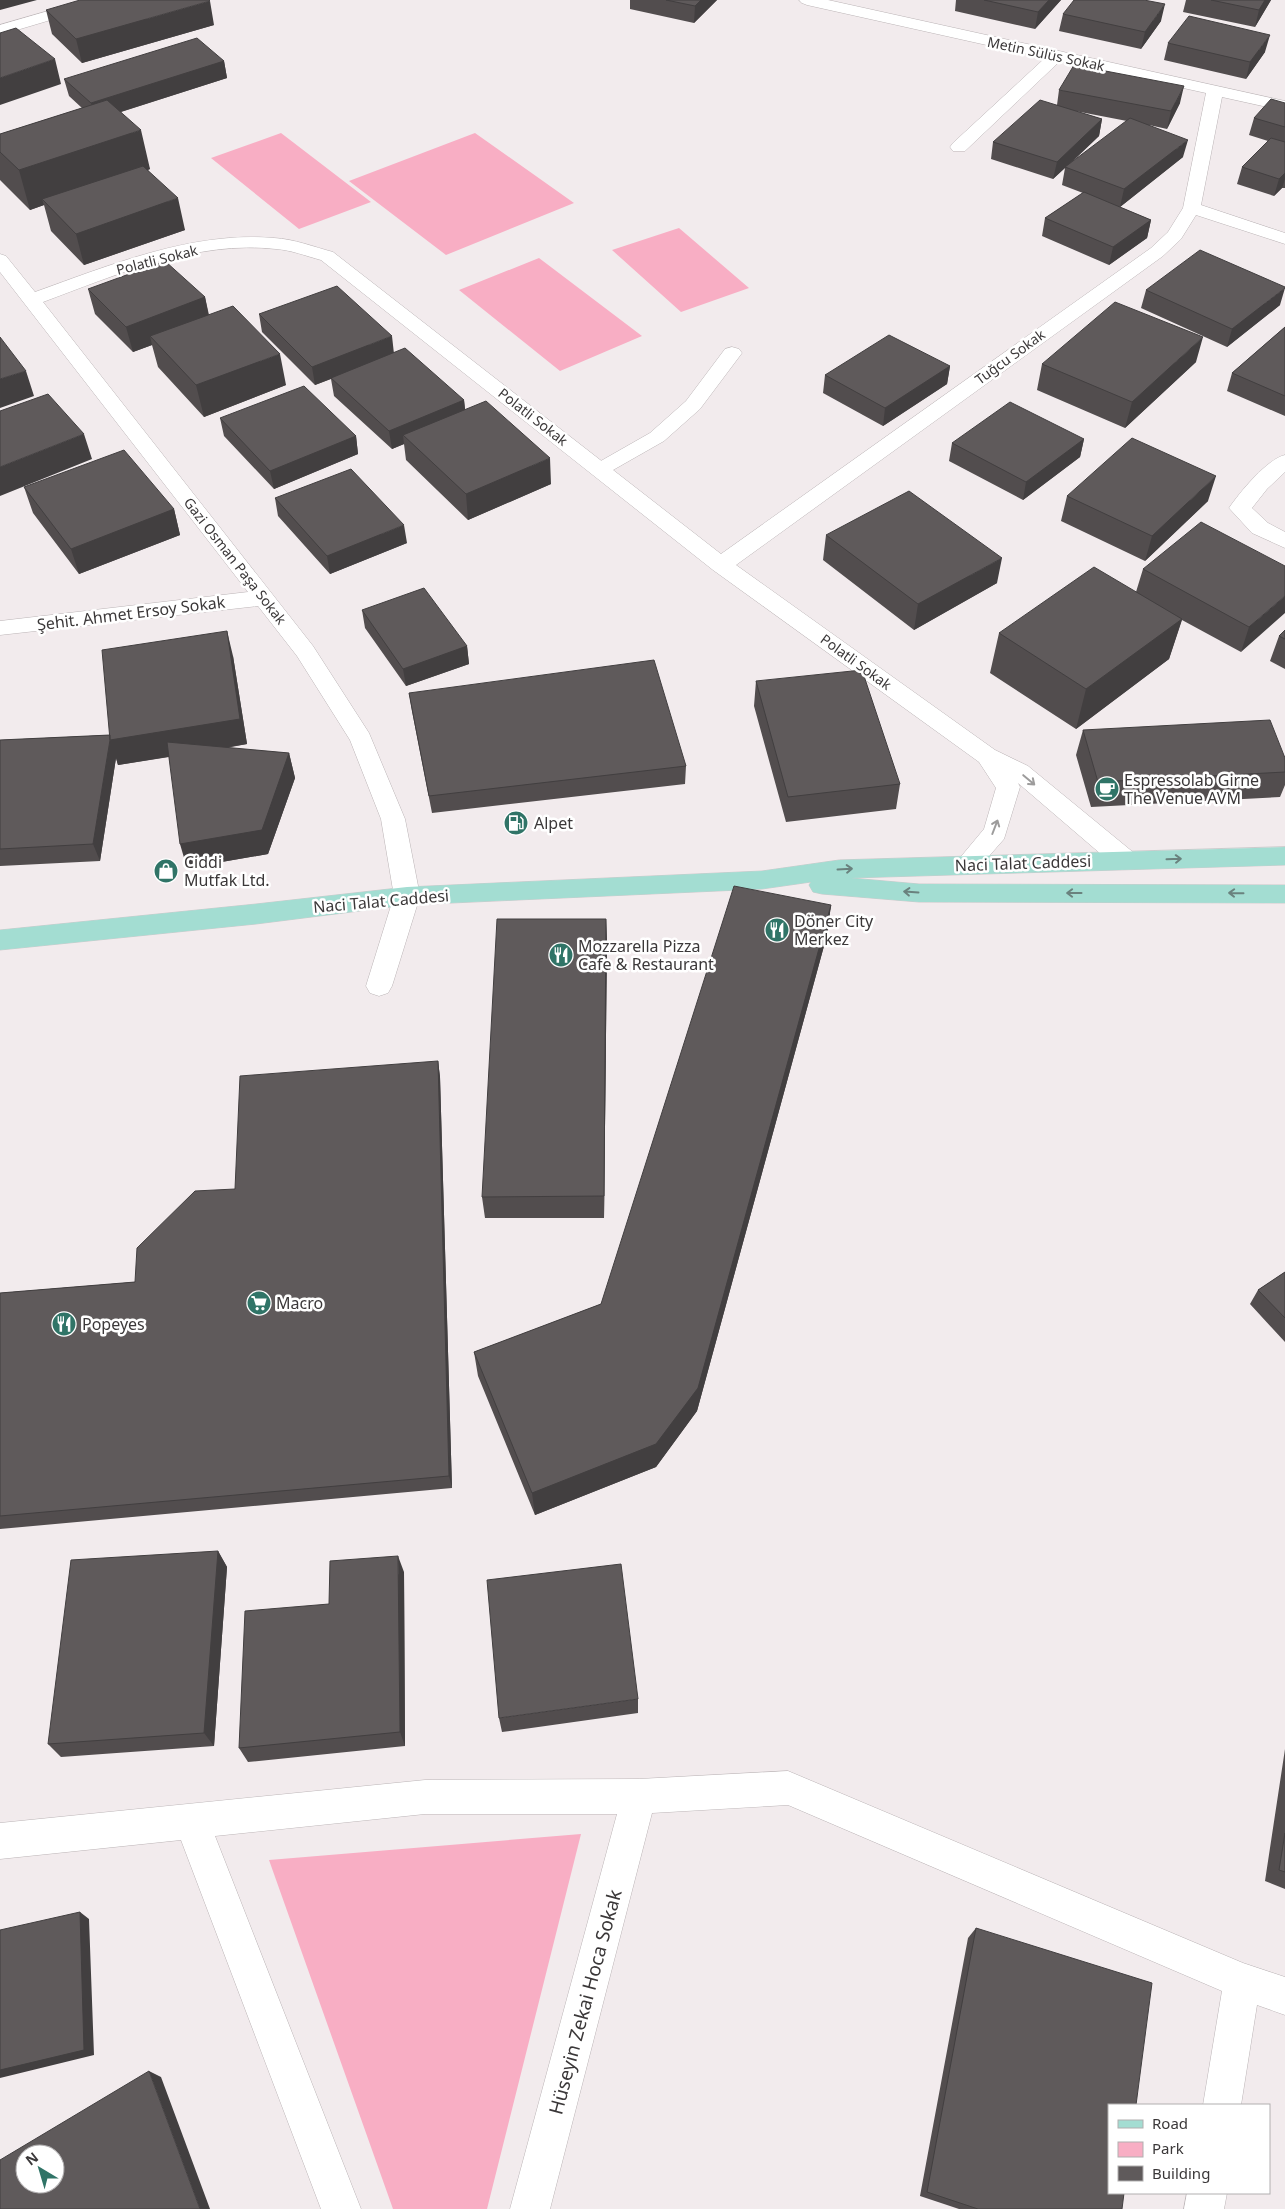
<svg xmlns="http://www.w3.org/2000/svg" width="1285" height="2209" font-family="'Noto Sans',sans-serif">
<style>
.green{fill:#f8aec4}
.lines{fill:none;stroke-linecap:round;stroke-linejoin:round}
.service-casing{stroke:#bbb4b6;stroke-width:1}
.minor-casing{stroke:#bbb4b6;stroke-width:1}
.primary-casing{stroke:#cccbcc;stroke-width:1}
.service{fill:#fff;fill-rule:evenodd}
.minor{fill:#fff;fill-rule:evenodd}
.primary{fill:#a3ddd2;fill-rule:evenodd}
.wall{fill:#524d4e;fill-rule:evenodd}
.shaded-wall{fill:#423f40}
.building{fill:#5f5a5b;stroke:#423f40;fill-rule:evenodd}
.oneway{stroke:#9d9c9c}
.oneway2{stroke:#6a827e}
.labels{text-anchor:middle;stroke-width:5;stroke-linejoin:round;paint-order:stroke}
.far-street-label{font-size:14px;fill:#3b3839;stroke:#fff}
.street-label{font-size:16px;fill:#3b3839;stroke:#fff}
.poi-label{font-size:16px;fill:#3b3839;stroke:#fff;text-anchor:start}
.near-street-label{font-size:19px;fill:#3b3839;stroke:#fff}
</style>
<rect width="100%" height="100%" fill="#f2ebed"/>
<!-- green -->
<path class="green" d="M 281,133 L 371,202 L 299,229 L 211,158 Z
M 475,133 L 574,203 L 446,255 L 349,181 Z
M 679,228 L 749,288 L 681,312 L 612,250 Z
M 539,258 L 642,336 L 560,371 L 459,290 Z
M 581,1834 L 487,2209 L 393,2209 L 269,1860 Z"/>
<g class="lines">
<defs>
<path id="service" d="M 86,0 L 111,0 L 108,3 L 0,35 L 0,25 Z
M 732,347 L 739,349 L 742,353 L 700,409 L 664,441 L 606,474 L 599,476 L 592,474 L 589,470 L 592,466 L 650,433 L 686,401 L 725,349 Z
M 407,887 L 416,889 L 420,896 L 392,986 L 388,993 L 379,996 L 370,993 L 366,986 L 394,896 L 398,889 Z"/>
<path id="minor" d="M 799,0 L 828,0 L 1285,101 L 1285,111 L 1222,97 L 1201,205 L 1285,233 L 1285,244 L 1196,215 L 1181,239 L 1163,256 L 736,565 L 995,750 L 1028,766 L 1134,853 L 1137,860 L 1134,867 L 1125,869 L 1116,867 L 1018,783 L 1020,787 L 1004,839 L 975,872 L 966,874 L 957,872 L 954,865 L 984,829 L 996,788 L 979,762 L 713,570 L 321,260 C 306,256 291,250 276,249 C 197,240 115,275 43,302 L 313,646 L 369,733 L 405,819 L 420,896 L 416,903 L 407,905 L 398,903 L 394,896 L 381,819 L 350,740 L 297,656 L 258,606 L 0,635 L 0,621 L 248,592 L 0,272 L 0,254 L 6,256 L 35,292 C 110,265 193,231 274,238 C 294,239 314,247 333,252 L 721,554 L 1151,248 L 1168,232 L 1183,208 L 1206,93 L 1060,61 L 965,151 L 953,151 L 950,147 L 953,143 L 1045,58 L 807,5 L 802,3 Z
M 1285,455 L 1285,472 L 1267,489 L 1252,508 L 1268,523 L 1285,532 L 1285,548 L 1252,533 L 1229,508 C 1240,492 1267,459 1285,455 Z
M 788,1771 L 1243,1963 L 1285,1977 L 1285,2015 L 1257,2005 L 1241,2105 L 1203,2105 L 1222,1991 L 788,1805 L 652,1813 L 550,2209 L 510,2209 L 617,1814 L 425,1814 L 215,1836 L 361,2209 L 321,2209 L 181,1840 L 0,1859 L 0,1823 L 425,1780 L 639,1779 Z
M 1187,2193 L 1227,2193 L 1224,2209 L 1184,2209 Z"/>
<path id="primary" d="M 1285,847 L 1285,865 L 851,878 L 919,884 L 1285,885 L 1285,903 L 919,902 L 822,894 L 813,892 L 809,885 L 811,882 L 762,889 L 407,905 L 256,924 L 0,950 L 0,930 L 256,904 L 407,887 L 762,871 L 839,860 Z"/>
</defs>
<!-- service casing -->
<use href="#service" class="service-casing"/>
<!-- minor casing -->
<use href="#minor" class="minor-casing"/>
<!-- primary casing -->
<use href="#primary" class="primary-casing"/>
<!-- service -->
<use href="#service" class="service"/>
<!-- minor -->
<use href="#minor" class="minor"/>
<!-- primary -->
<use href="#primary" class="primary"/>
</g>
<!-- wall -->
<path class="wall" d="M 630,0 L 717,0 L 694,23 L 630,9 Z
M 956,0 L 1061,0 L 1035,29 L 955,11 Z
M 1186,0 L 1271,0 L 1255,27 L 1183,12 Z
M 46,10 L 214,25 L 82,63 L 52,34 Z
M 1063,14 L 1161,21 L 1141,49 L 1059,31 Z
M 1168,43 L 1265,52 L 1246,79 L 1164,60 Z
M 224,61 L 227,78 L 121,112 L 150,169 L 148,170 L 185,230 L 84,265 L 51,231 L 44,205 L 30,210 L 0,180 L 0,134 L 82,108 L 69,96 L 64,79 Z
M 1059,90 L 1180,103 L 1167,129 L 1149,125 L 1183,157 L 1120,207 L 1151,220 L 1147,238 L 1109,265 L 1042,236 L 1045,218 L 1083,193 L 1062,185 L 1065,168 L 1053,179 L 991,159 L 993,142 L 1057,105 ZM 1075,111 L 1127,121 L 1070,164 L 1099,136 L 1102,119 Z
M 1285,103 L 1285,188 L 1282,188 L 1274,196 L 1237,184 L 1242,167 L 1268,141 L 1249,135 L 1254,118 Z
M 88,289 L 205,297 L 209,315 L 286,385 L 204,417 L 158,367 L 152,345 L 133,352 L 95,314 Z
M 1146,290 L 1280,305 L 1227,347 L 1141,308 Z
M 259,314 L 394,352 L 464,400 L 465,410 L 551,484 L 468,520 L 406,460 L 404,444 L 392,449 L 334,396 L 331,379 L 315,385 L 262,332 Z
M 1285,327 L 1285,416 L 1227,391 L 1232,373 Z
M 1196,362 L 1125,428 L 1037,390 L 1042,364 Z
M 950,366 L 947,384 L 883,426 L 823,393 L 825,375 Z
M 220,418 L 356,436 L 358,454 L 274,489 L 224,436 Z
M 1084,439 L 1080,457 L 1023,500 L 949,461 L 952,443 Z
M 24,487 L 174,509 L 180,535 L 79,574 L 33,513 Z
M 1067,496 L 1208,501 L 1145,561 L 1061,521 Z
M 275,498 L 407,543 L 330,574 L 278,516 Z
M 826,535 L 997,583 L 914,630 L 823,560 Z
M 1285,566 L 1241,652 L 1182,620 L 1169,659 L 1076,729 L 990,673 L 999,633 L 1136,592 L 1143,569 Z
M 362,610 L 467,646 L 469,664 L 406,686 L 365,628 Z
M 1285,630 L 1285,669 L 1270,661 L 1279,636 Z
M 233,656 L 247,744 L 226,748 L 289,753 L 295,778 L 268,854 L 187,868 L 169,757 L 118,765 L 116,758 L 100,861 L 0,866 L 0,740 L 110,735 Z
M 756,681 L 900,784 L 896,809 L 786,822 L 754,706 Z
M 409,693 L 686,766 L 685,784 L 432,813 L 412,711 Z
M 1083,730 L 1285,758 L 1285,785 L 1280,797 L 1091,807 L 1076,755 Z
M 831,905 L 827,935 L 697,1411 L 656,1467 L 535,1515 L 478,1376 L 474,1352 L 601,1304 Z
M 606,919 L 607,943 L 604,1218 L 485,1218 L 482,1197 Z
M 438,1061 L 440,1077 L 452,1488 L 0,1529 L 0,1293 L 135,1282 L 235,1189 Z
M 1285,1272 L 1285,1342 L 1250,1304 L 1258,1290 Z
M 218,1551 L 227,1567 L 214,1746 L 61,1757 L 48,1744 Z
M 404,1572 L 405,1746 L 248,1762 L 239,1748 L 329,1604 Z
M 638,1699 L 638,1713 L 502,1732 L 499,1718 Z
M 1285,1749 L 1285,1889 L 1265,1881 Z
M 976,1928 L 1122,2209 L 959,2209 L 920,2196 L 968,1938 Z"/>
<!-- shaded-wall -->
<path class="shaded-wall" d="M 0,0 L 37,0 L 0,10 Z
M 701,0 L 717,0 L 694,23 L 695,6 Z
M 1049,0 L 1061,0 L 1035,29 L 1038,12 Z
M 1265,0 L 1271,0 L 1255,27 L 1259,10 Z
M 210,1 L 214,25 L 82,63 L 76,39 Z
M 1165,4 L 1161,21 L 1141,49 L 1145,32 Z
M 1270,35 L 1265,52 L 1246,79 L 1250,62 Z
M 55,59 L 61,84 L 0,105 L 0,78 Z
M 224,61 L 227,78 L 95,120 L 91,103 Z
M 1184,86 L 1180,103 L 1167,129 L 1171,111 Z
M 1102,119 L 1099,136 L 1053,179 L 1057,162 Z
M 141,130 L 150,169 L 47,204 L 42,199 L 44,205 L 30,210 L 19,170 Z
M 1188,140 L 1183,157 L 1120,207 L 1124,189 Z
M 1285,173 L 1285,179 L 1282,188 L 1274,196 L 1279,179 Z
M 178,198 L 185,230 L 84,265 L 76,234 Z
M 1151,220 L 1147,238 L 1109,265 L 1113,247 Z
M 1285,288 L 1280,305 L 1227,347 L 1232,329 Z
M 205,297 L 210,323 L 150,336 L 152,345 L 133,352 L 126,327 Z
M 392,336 L 394,354 L 315,385 L 312,367 Z
M 1203,337 L 1196,362 L 1125,428 L 1132,402 Z
M 280,354 L 286,385 L 204,417 L 196,385 Z
M 950,366 L 947,384 L 883,426 L 885,408 Z
M 26,371 L 34,396 L 0,408 L 0,379 Z
M 464,400 L 466,417 L 403,435 L 404,444 L 392,449 L 389,431 Z
M 84,434 L 92,459 L 0,496 L 0,467 Z
M 356,436 L 358,454 L 274,489 L 270,471 Z
M 1084,439 L 1080,457 L 1023,500 L 1026,482 Z
M 550,458 L 551,484 L 468,520 L 466,494 Z
M 1216,476 L 1208,501 L 1145,561 L 1152,536 Z
M 174,509 L 180,535 L 79,574 L 71,549 Z
M 404,525 L 407,543 L 330,574 L 327,556 Z
M 1002,558 L 997,583 L 914,630 L 918,604 Z
M 1285,596 L 1285,613 L 1241,652 L 1249,627 Z
M 1182,619 L 1169,659 L 1076,729 L 1086,689 Z
M 227,631 L 233,656 L 247,744 L 118,765 L 116,758 L 100,861 L 93,844 L 110,741 Z
M 467,646 L 469,664 L 406,686 L 403,669 Z
M 289,753 L 295,778 L 268,854 L 187,868 L 180,844 Z
M 831,905 L 827,935 L 697,1411 L 656,1467 L 535,1515 L 532,1493 Z
M 606,919 L 607,943 L 604,1218 L 604,1196 Z
M 438,1061 L 440,1077 L 452,1488 L 449,1476 Z
M 218,1551 L 227,1567 L 214,1746 L 204,1733 Z
M 398,1556 L 404,1572 L 405,1746 L 400,1732 Z
M 80,1912 L 89,1919 L 94,2055 L 0,2078 L 0,2070 Z
M 149,2071 L 161,2077 L 210,2209 L 200,2209 Z"/>
<!-- building -->
<path class="building" d="M 80,0 L 209,0 L 210,1 L 76,39 L 46,10 Z
M 666,0 L 701,0 L 695,6 Z
M 984,0 L 1049,0 L 1038,12 Z
M 1074,0 L 1144,0 L 1165,4 L 1145,32 L 1063,14 Z
M 1211,0 L 1265,0 L 1259,10 Z
M 1189,16 L 1270,35 L 1250,62 L 1168,43 Z
M 16,28 L 55,59 L 0,78 L 0,33 Z
M 197,38 L 224,61 L 91,103 L 64,79 Z
M 1074,65 L 1184,86 L 1171,111 L 1059,90 Z
M 1271,99 L 1285,103 L 1285,127 L 1254,118 Z
M 107,100 L 141,130 L 19,170 L 0,152 L 0,134 Z
M 1040,100 L 1102,119 L 1057,162 L 993,142 Z
M 1130,118 L 1188,140 L 1124,189 L 1065,167 Z
M 1271,138 L 1285,142 L 1285,173 L 1279,179 L 1242,167 Z
M 143,166 L 178,198 L 76,234 L 42,199 Z
M 1084,192 L 1151,220 L 1113,247 L 1045,218 Z
M 1200,250 L 1285,287 L 1285,288 L 1232,329 L 1146,290 Z
M 165,261 L 205,297 L 126,327 L 88,289 Z
M 337,286 L 392,336 L 312,367 L 259,314 Z
M 1115,302 L 1203,337 L 1132,402 L 1042,364 Z
M 233,306 L 280,354 L 196,385 L 150,336 Z
M 1285,327 L 1285,396 L 1232,373 Z
M 889,335 L 950,366 L 885,408 L 825,375 Z
M 0,337 L 26,371 L 0,379 Z
M 405,348 L 464,400 L 389,431 L 331,378 Z
M 304,386 L 356,436 L 270,471 L 220,418 Z
M 48,394 L 84,434 L 0,467 L 0,411 Z
M 486,401 L 550,458 L 466,494 L 403,435 Z
M 1010,402 L 1084,439 L 1026,482 L 952,443 Z
M 1132,438 L 1216,476 L 1152,536 L 1067,496 Z
M 124,450 L 174,509 L 71,549 L 24,487 Z
M 351,469 L 404,525 L 327,556 L 275,498 Z
M 909,491 L 1002,558 L 918,604 L 826,535 Z
M 1201,522 L 1285,566 L 1285,596 L 1249,627 L 1143,569 Z
M 1094,567 L 1182,619 L 1086,689 L 999,633 Z
M 424,588 L 467,646 L 403,669 L 362,610 Z
M 1285,630 L 1285,639 L 1279,636 Z
M 227,631 L 240,719 L 110,740 L 102,650 Z
M 654,660 L 686,766 L 429,796 L 409,693 Z
M 862,670 L 900,784 L 788,797 L 756,681 Z
M 1270,720 L 1285,758 L 1285,772 L 1098,782 L 1083,730 Z
M 110,735 L 110,740 L 93,844 L 0,849 L 0,740 Z
M 167,742 L 289,753 L 262,830 L 180,844 Z
M 734,886 L 831,905 L 698,1388 L 656,1444 L 532,1493 L 474,1352 L 601,1304 Z
M 497,919 L 606,919 L 604,1196 L 482,1197 Z
M 438,1061 L 449,1476 L 0,1516 L 0,1293 L 135,1282 L 137,1248 L 195,1191 L 235,1189 L 240,1076 Z
M 1285,1272 L 1285,1318 L 1258,1290 Z
M 218,1551 L 204,1733 L 48,1744 L 71,1560 Z
M 398,1556 L 400,1732 L 239,1748 L 245,1611 L 329,1604 L 330,1561 Z
M 621,1564 L 638,1699 L 499,1718 L 487,1580 Z
M 1285,1833 L 1285,1872 L 1279,1870 Z
M 80,1912 L 84,2050 L 0,2070 L 0,1930 Z
M 976,1928 L 1152,1983 L 1136,2105 L 1109,2105 L 1109,2193 L 1124,2193 L 1122,2209 L 978,2209 L 927,2192 Z
M 149,2071 L 200,2209 L 0,2209 L 0,2160 ZM 25,2154 L 55,2154 L 55,2184 L 25,2184 Z"/>
<!-- one-way arrows -->
<defs><path id="oneway-shaft" d="M-6 0H5M1.5-3L5.5 0L1.5 3" fill="none" stroke-width="1.6" stroke-linecap="round" stroke-linejoin="round" transform="scale(1.25)"/></defs>
<g class="oneway">
<use href="#oneway-shaft" transform="translate(1029 780) rotate(40)"/>
<use href="#oneway-shaft" transform="translate(995 827) rotate(-69)"/>
</g>
<g class="oneway2">
<use href="#oneway-shaft" transform="translate(1174 859) rotate(-2)"/>
<use href="#oneway-shaft" transform="translate(845 869) rotate(-3)"/>
<use href="#oneway-shaft" transform="translate(911 892) rotate(-176)"/>
<use href="#oneway-shaft" transform="translate(1074 893) rotate(180)"/>
<use href="#oneway-shaft" transform="translate(1236 893) rotate(-179)"/>
</g>
<!-- icons -->
<defs>
<symbol id="cafe-disc" viewBox="-11 -11 22 22"><circle r="9.5" fill="#307467" stroke="#fff"/><path d="M-5.5-4.5H6V0H3Q3 3.5 0 3.5H-2.5Q-5.5 3.5-5.5 0ZM3-3.2v2h1.7v-2ZM-6 4.5H4V6H-6Z" fill="#fff"/></symbol>
<symbol id="fuel-disc" viewBox="-11 -11 22 22"><circle r="9.5" fill="#307467" stroke="#fff"/><path d="M-5.5-6h7V0h2V4h1.3V-2.5L3-4.5l.8-.8L6-3V5H2.5V1h-1V6h-7ZM-4.2-4.7v3.2H.2V-4.7Z" fill="#fff"/></symbol>
<symbol id="shop-disc" viewBox="-11 -11 22 22"><circle r="9.5" fill="#307467" stroke="#fff"/><path d="M-5-2.5h2.3a2.7 3.5 0 0 1 5.4 0H5L5.5 6h-11ZM-1.5-2.5h3a1.5 2.3 0 0 0-3 0Z" fill="#fff"/></symbol>
<symbol id="restaurant-disc" viewBox="-11 -11 22 22"><circle r="9.5" fill="#307467" stroke="#fff"/><path d="M-5-6h1v4h1v-4h1v4h1v-4h1v5L-1.5 .5V6h-2V.5L-5-1ZM5-6V6H3V1.5H1.5Q1.5-4 5-6Z" fill="#fff"/></symbol>
<symbol id="supermarket-disc" viewBox="-11 -11 22 22"><circle r="9.5" fill="#307467" stroke="#fff"/><path d="M-6-5.5h2.5l.6 2H6L4.5 2H-2.5L-4.4-4H-6ZM-1.5 3.2a1.3 1.3 0 1 0 .1 0ZM3 3.2a1.3 1.3 0 1 0 .1 0Z" fill="#fff"/></symbol>
</defs>
<g fill-rule="evenodd">
<use href="#cafe-disc" x="1093" y="775" width="28" height="28"/>
<use href="#fuel-disc" x="502" y="809" width="28" height="28"/>
<use href="#shop-disc" x="152" y="857" width="28" height="28"/>
<use href="#restaurant-disc" x="763" y="916" width="28" height="28"/>
<use href="#restaurant-disc" x="547" y="941" width="28" height="28"/>
<use href="#supermarket-disc" x="245" y="1289" width="28" height="28"/>
<use href="#restaurant-disc" x="50" y="1310" width="28" height="28"/>
</g>
<g class="labels">
<!-- far-street labels -->
<g class="far-street-label">
<text transform="translate(1046 54) rotate(12)" y="5">Metin Sülüs Sokak</text>
<text transform="translate(157 260) rotate(-14)" y="5">Polatli Sokak</text>
<text transform="translate(1010 357) rotate(-36)" y="5">Tuğcu Sokak</text>
<text transform="translate(533 417) rotate(38)" y="5">Polatli Sokak</text>
<text transform="translate(235 561) rotate(52)" y="5">Gazi Osman Paşa Sokak</text>
<text transform="translate(856 662) rotate(36)" y="5">Polatli Sokak</text>
</g>
<!-- street labels -->
<g class="street-label">
<text transform="translate(131 613) rotate(-7)" y="6">Şehit. Ahmet Ersoy Sokak</text>
<text transform="translate(1023 863) rotate(-2)" y="6">Naci Talat Caddesi</text>
<text transform="translate(381 901) rotate(-5)" y="6">Naci Talat Caddesi</text>
</g>
<!-- poi labels -->
<g class="poi-label">
<text x="1124" y="786">Espressolab Girne<tspan x="1124" dy="18">The Venue AVM</tspan></text>
<text x="534" y="829">Alpet</text>
<text x="184" y="868">Ciddi<tspan x="184" dy="18">Mutfak Ltd.</tspan></text>
<text x="794" y="927">Döner City<tspan x="794" dy="18">Merkez</tspan></text>
<text x="578" y="952">Mozzarella Pizza<tspan x="578" dy="18">Cafe &amp; Restaurant</tspan></text>
<text x="276" y="1309">Macro</text>
<text x="82" y="1330">Popeyes</text>
</g>
<!-- near-street labels -->
<g class="near-street-label">
<text transform="translate(585 2002) rotate(-75)" y="7">Hüseyin Zekai Hoca Sokak</text>
</g>
</g>
<!-- legend -->
<rect x="1108" y="2104" width="162" height="90" fill="#ffffff" stroke="#b1afb0"/>
<rect x="1118" y="2120" width="25" height="8" fill="#a3ddd2" stroke="#b1afb0"/>
<text x="1152" y="2129" font-size="15" fill="#3b3839">Road</text>
<rect x="1118" y="2142" width="25" height="15" fill="#f8aec4" stroke="#b1afb0"/>
<text x="1152" y="2154" font-size="15" fill="#3b3839">Park</text>
<rect x="1118" y="2166" width="25" height="15" fill="#5f5a5b" stroke="#b1afb0"/>
<text x="1152" y="2179" font-size="15" fill="#3b3839">Building</text>
<!-- north arrow -->
<g transform="translate(40 2169) rotate(322)"><circle r="24" fill="#ffffff" stroke="#b1afb0"/>
<path d="M0-4L9 19L0 12L-9 19Z" fill="#307467"/>
<text y="-8" font-size="14" font-weight="bold" text-anchor="middle" fill="#3b3839">N</text>
</g>
</svg>
